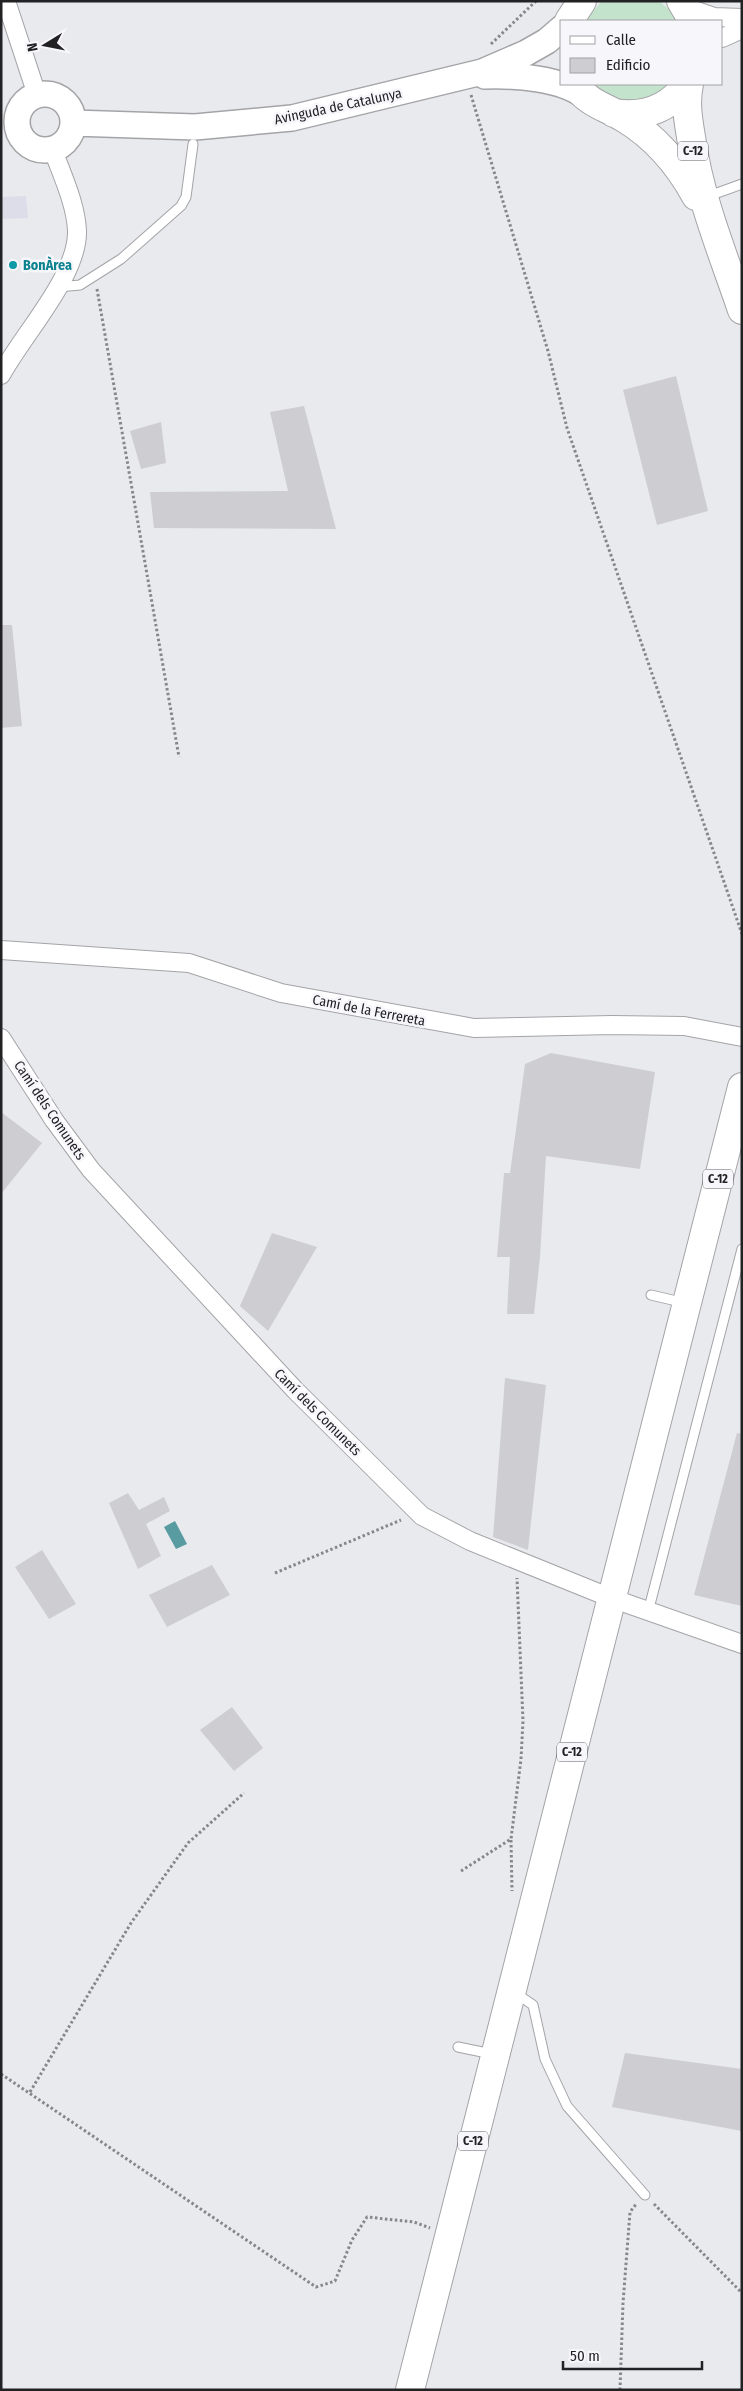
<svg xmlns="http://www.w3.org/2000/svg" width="743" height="2391" font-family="'Fira Sans Condensed',sans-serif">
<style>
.built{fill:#dcdde8}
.green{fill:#c4e3cc}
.water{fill:#589ca2}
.building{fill:#ceced2}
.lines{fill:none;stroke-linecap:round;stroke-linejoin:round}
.lane-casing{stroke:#a4a4a8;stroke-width:11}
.street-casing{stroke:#a4a4a8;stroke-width:20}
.secondary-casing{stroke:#a4a4a8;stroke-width:28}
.primary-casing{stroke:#a4a4a8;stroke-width:30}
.path{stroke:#87878a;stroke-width:3;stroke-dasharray:2.5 2.5;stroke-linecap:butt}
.lane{stroke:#fff;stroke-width:9}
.street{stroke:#fff;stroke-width:18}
.secondary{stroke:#fff;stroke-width:25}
.primary{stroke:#fff;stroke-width:28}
.culture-dot{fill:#0f9aa8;stroke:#f7f7fb;stroke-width:2}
.labels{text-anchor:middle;stroke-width:5;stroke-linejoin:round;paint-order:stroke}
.shield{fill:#f7f7fb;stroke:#626264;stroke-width:1}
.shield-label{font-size:12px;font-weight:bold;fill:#222224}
.street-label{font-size:14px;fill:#222224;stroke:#f7f7fb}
.culture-label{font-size:14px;font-weight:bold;fill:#0d838f;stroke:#f7f7fb;text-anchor:start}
</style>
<rect width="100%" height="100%" fill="#e9eaee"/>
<!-- built -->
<path class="built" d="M 26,196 L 28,218 L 1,219 L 1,197 Z"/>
<!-- green -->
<path class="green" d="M 602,1 L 659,1 L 672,12 L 678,21 L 584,21 Z
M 591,84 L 671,84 C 641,107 620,108 591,84 Z"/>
<!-- water -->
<path class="water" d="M 175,1521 L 187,1544 L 176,1549 L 164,1527 Z"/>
<!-- building -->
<path class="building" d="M 676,376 L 708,511 L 657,525 L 623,390 Z
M 304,406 L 336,529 L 154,528 L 150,492 L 288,491 L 270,412 Z
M 161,422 L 166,463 L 141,469 L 130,431 Z
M 1,625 L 12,625 L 22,726 L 1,728 Z
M 551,1053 L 655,1072 L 640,1169 L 546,1156 L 540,1257 L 534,1314 L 507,1314 L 510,1257 L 497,1257 L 504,1173 L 510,1173 L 525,1064 Z
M 1,1112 L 42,1143 L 1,1194 Z
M 272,1233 L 317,1247 L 268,1331 L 240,1306 Z
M 505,1378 L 546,1385 L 528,1550 L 493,1537 Z
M 737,1433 L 742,1434 L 742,1606 L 694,1595 Z
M 128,1493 L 139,1510 L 164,1497 L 170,1511 L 146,1524 L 161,1556 L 138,1569 L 109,1503 Z
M 42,1550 L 76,1604 L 49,1619 L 15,1567 Z
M 212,1565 L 230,1595 L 167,1627 L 149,1595 Z
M 232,1707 L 263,1748 L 234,1771 L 200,1730 Z
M 625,2053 L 742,2069 L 742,2131 L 612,2107 Z"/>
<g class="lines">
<defs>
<path id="lane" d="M 706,197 L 742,184
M 58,287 L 80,285 L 121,259 L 181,206 L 186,197 L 193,144
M 651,1295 L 685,1303
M 648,1612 L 742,1249
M 514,1992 L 533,2005 L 545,2059 L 567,2106 L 645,2195
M 458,2047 L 492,2054"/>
<path id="street" d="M 6,1 L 37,95
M 685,7 L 714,17 L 742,18
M 722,38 L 742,29
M 1,375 C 23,334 78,276 77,231 C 76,204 62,175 53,150
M 1,950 L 189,963 L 281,993 L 474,1028 L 612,1025 L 684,1026 L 742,1037
M 1,1038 L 54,1120 L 91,1170 L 295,1390 L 422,1516 L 470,1541 L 611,1598 L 742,1644"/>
<path id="secondary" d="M 485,76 C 515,75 562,78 586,97
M17 122a28 28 0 1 1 56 0a28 28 0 1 1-56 0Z
M 73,123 L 195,127 L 292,118 L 482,72 L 526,53 L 547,41 L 562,28"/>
<path id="primary" d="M 681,1 L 693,21
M 569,21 L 582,1
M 574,84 C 589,104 604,106 624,118 C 654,136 679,165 696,196
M 689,84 C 685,102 688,119 691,137 C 700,200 722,251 742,310
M 614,113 C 644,118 669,109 687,84
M 410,2390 L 742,1087"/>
</defs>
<!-- lane casing -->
<use href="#lane" class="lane-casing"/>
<!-- street casing -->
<use href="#street" class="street-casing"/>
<!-- secondary casing -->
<use href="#secondary" class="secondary-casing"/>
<!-- primary casing -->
<use href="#primary" class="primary-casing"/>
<!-- path -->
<path class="path" d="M 491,44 L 536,1
M 471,95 L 548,351 L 567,428 L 742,934
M 97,289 L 179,757
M 275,1573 L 401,1520
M 511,1840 L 512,1891
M 461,1871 L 511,1839 L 521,1759 L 523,1721 L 517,1578
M 1,2074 L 316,2287 L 335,2281 L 352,2240 L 367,2217 L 414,2222 L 430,2228
M 30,2092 L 131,1923 L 188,1843 L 244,1793
M 654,2204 L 742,2293
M 620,2390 L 623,2303 L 630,2212 L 637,2203"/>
<!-- lane -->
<use href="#lane" class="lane"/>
<!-- street -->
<use href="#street" class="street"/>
<!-- secondary -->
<use href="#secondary" class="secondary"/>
<!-- primary -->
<use href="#primary" class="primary"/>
</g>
<!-- markers -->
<circle class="culture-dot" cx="13" cy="265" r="5"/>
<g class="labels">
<!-- shield labels -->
<g class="shield">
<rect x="678" y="141.5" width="30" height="19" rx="4"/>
<rect x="703" y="1169.5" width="30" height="19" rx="4"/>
<rect x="557" y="1742.5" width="30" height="19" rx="4"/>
<rect x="458" y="2131.5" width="30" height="19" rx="4"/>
</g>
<g class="shield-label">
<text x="693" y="155">C-12</text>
<text x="718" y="1183">C-12</text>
<text x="572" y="1756">C-12</text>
<text x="473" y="2145">C-12</text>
</g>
<!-- street labels -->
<g class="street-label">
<text transform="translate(338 106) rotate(-12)" y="5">Avinguda de Catalunya</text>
<text transform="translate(369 1010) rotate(11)" y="5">Camí de la Ferrereta</text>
<text transform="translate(50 1110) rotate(56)" y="5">Camí dels Comunets</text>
<text transform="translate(318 1412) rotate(45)" y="5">Camí dels Comunets</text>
</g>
<!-- culture labels -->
<g class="culture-label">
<text x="23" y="270">BonÀrea</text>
</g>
</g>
<!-- border -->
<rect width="743" height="2391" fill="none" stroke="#222224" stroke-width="5"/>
<!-- legend -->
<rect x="560" y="20" width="162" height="65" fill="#f7f7fb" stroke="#a2a2a5"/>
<rect x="570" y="36" width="25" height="8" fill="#ffffff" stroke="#a2a2a5"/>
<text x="606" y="45" font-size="15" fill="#222224">Calle</text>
<rect x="570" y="58" width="25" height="15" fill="#ceced2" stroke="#a2a2a5"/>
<text x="606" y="70" font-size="15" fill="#222224">Edificio</text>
<!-- north arrow -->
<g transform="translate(45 45) rotate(260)" stroke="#f7f7fb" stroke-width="4" paint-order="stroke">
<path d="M0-4L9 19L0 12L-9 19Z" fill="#222224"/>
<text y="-8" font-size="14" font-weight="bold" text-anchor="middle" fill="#222224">N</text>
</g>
<!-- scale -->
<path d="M563 2361v8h139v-8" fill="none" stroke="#222224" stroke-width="2.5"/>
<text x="570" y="2361" font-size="15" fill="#222224" stroke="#f7f7fb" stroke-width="4" paint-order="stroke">50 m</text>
</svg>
